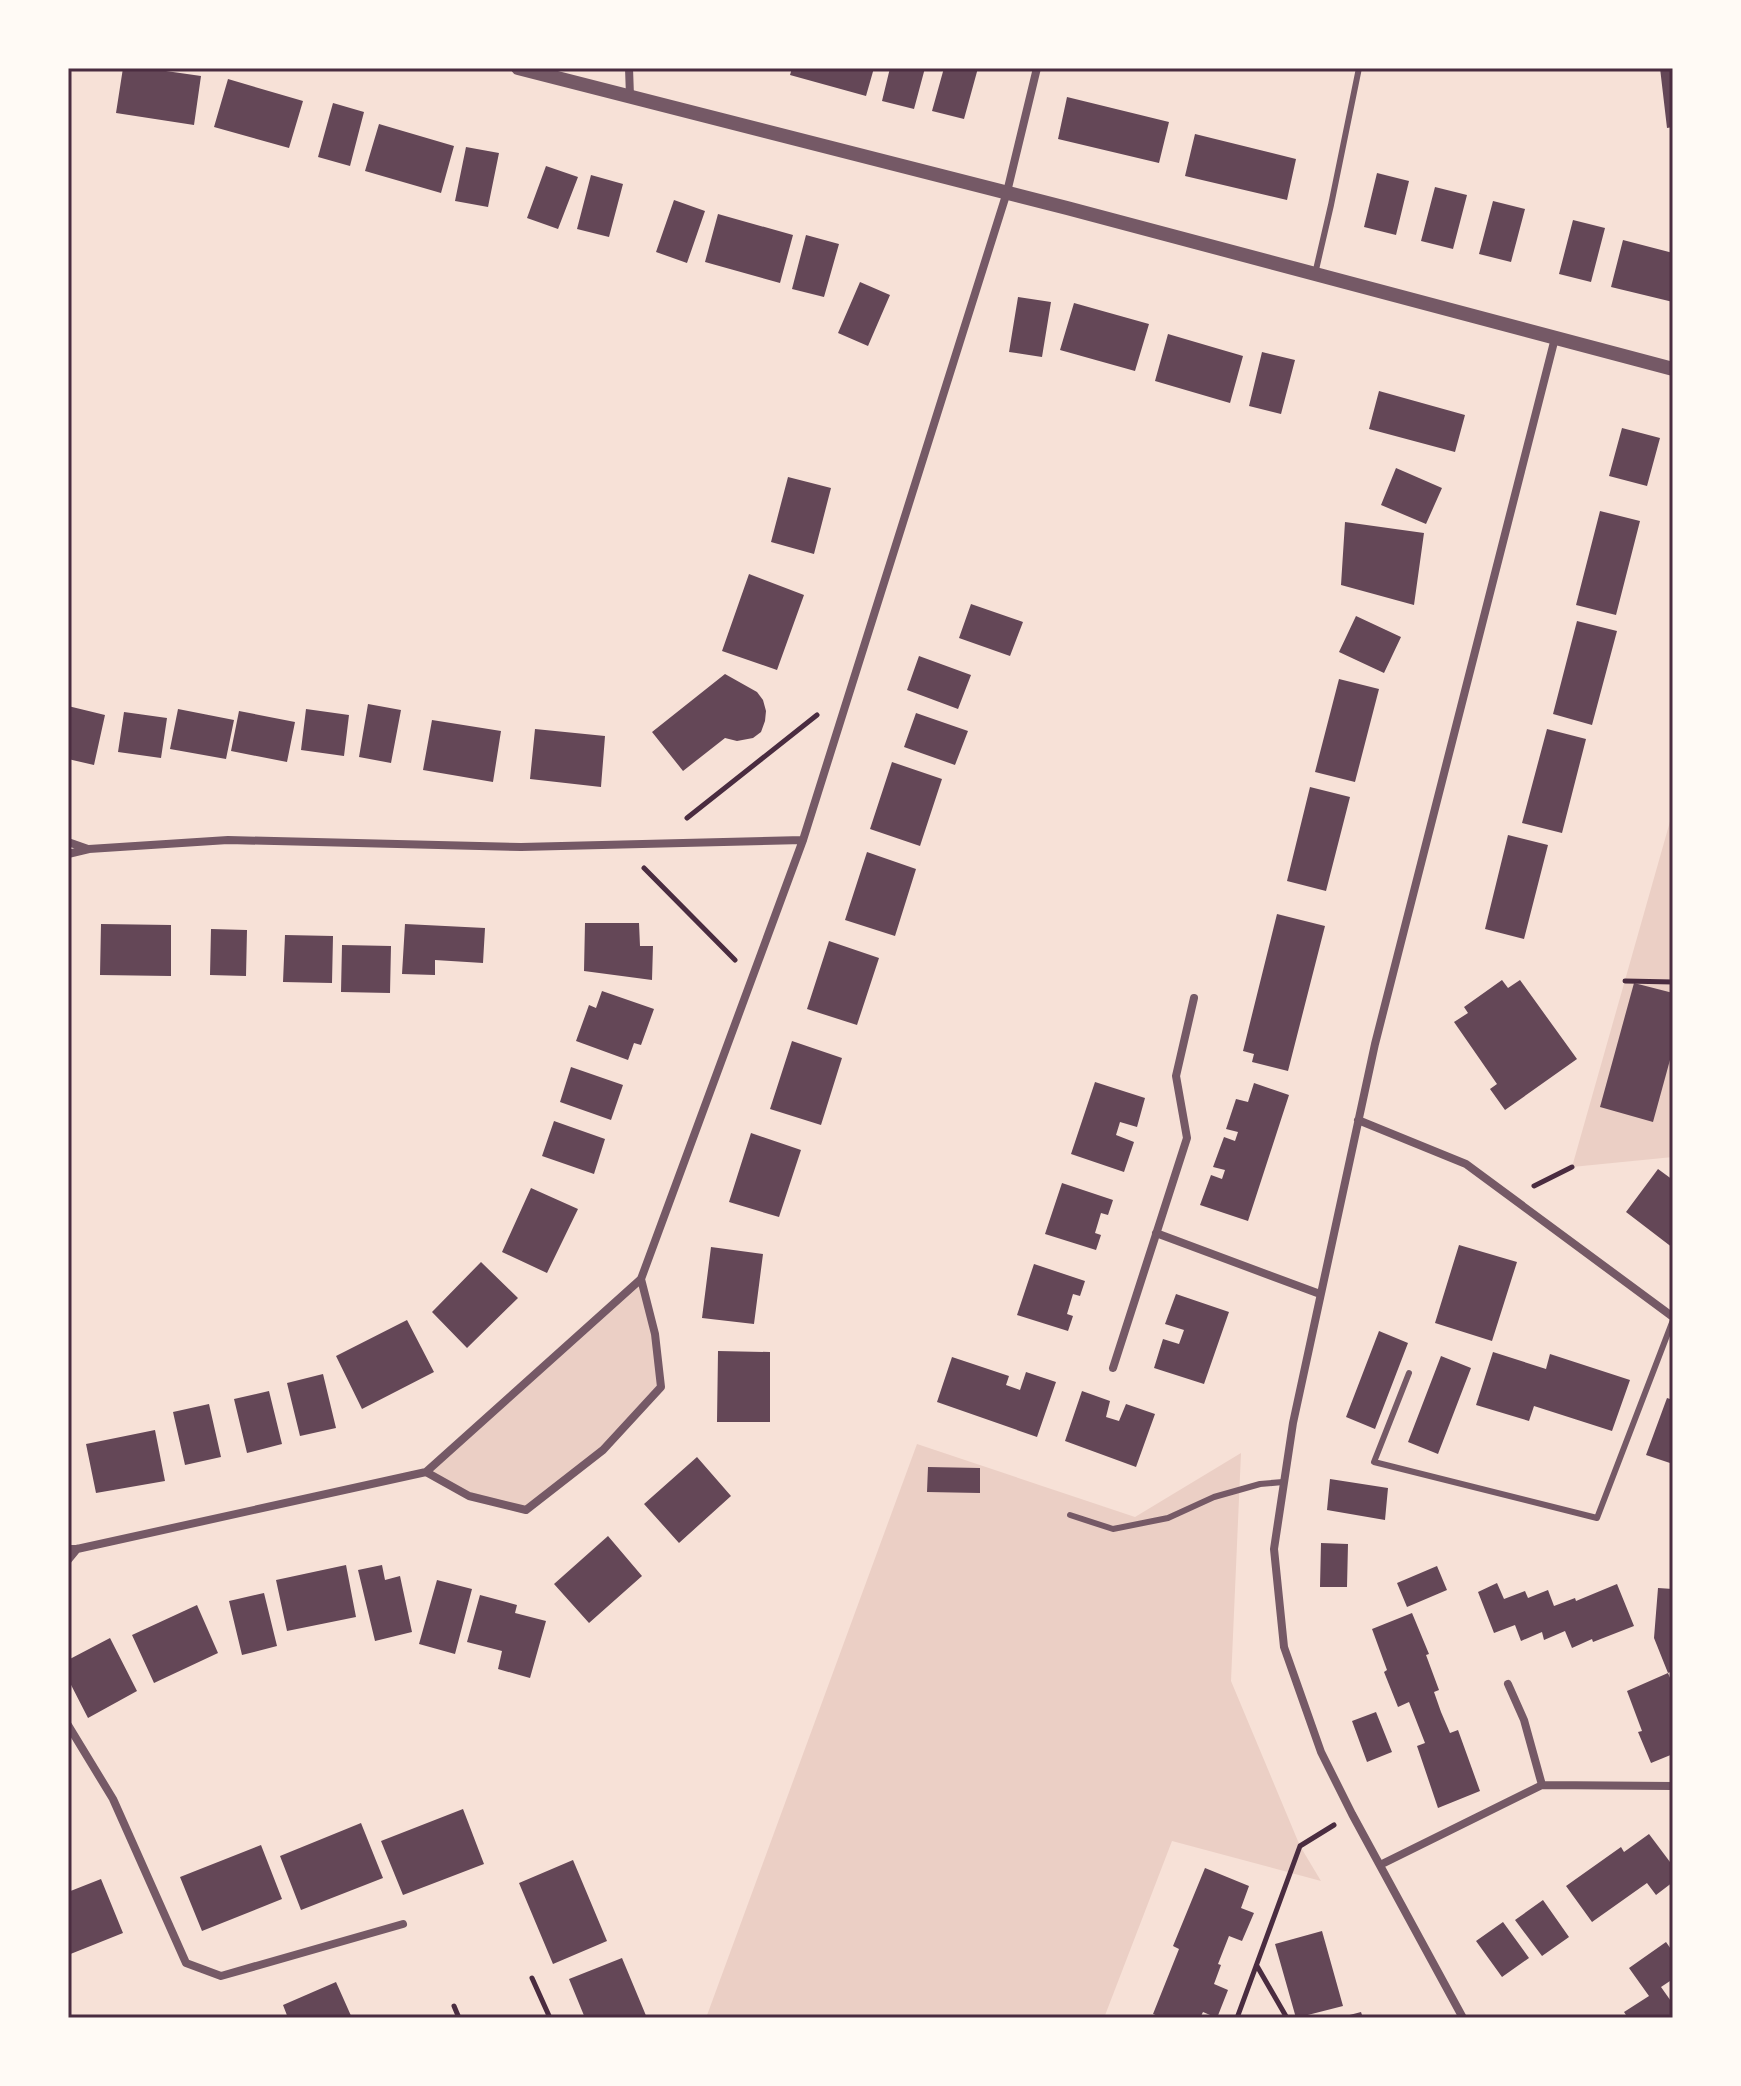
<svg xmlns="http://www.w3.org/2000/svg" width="1741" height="2086" font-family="Manrope,sans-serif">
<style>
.green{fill:#ebcfc5}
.building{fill:#644757}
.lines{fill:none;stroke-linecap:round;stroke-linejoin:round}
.path{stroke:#4a2c40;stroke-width:5}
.service{stroke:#755966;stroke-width:6}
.minor{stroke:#755966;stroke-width:8}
.tertiary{stroke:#755966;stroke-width:14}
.neatline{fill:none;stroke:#4a2c40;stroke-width:3}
</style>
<rect width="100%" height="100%" fill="#f7e1d7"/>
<!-- green -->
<path class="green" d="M 1673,811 L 1673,1157 L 1572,1167 Z
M 641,1279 L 661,1387 L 603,1450 L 526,1510 L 469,1496 L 426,1472 Z
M 917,1444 L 1135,1517 L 1241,1453 L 1231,1681 L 1300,1846 L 1321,1881 L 1172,1841 L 1104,2018 L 706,2018 Z"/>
<!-- building -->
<path class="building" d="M 123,68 L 145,68 L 201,76 L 194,125 L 116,113 Z
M 792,68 L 874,68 L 866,96 L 790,75 Z
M 890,68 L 925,68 L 914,109 L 882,101 Z
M 944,68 L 978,68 L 964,119 L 932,111 Z
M 1660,68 L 1673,68 L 1673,127 L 1667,128 Z
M 228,79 L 303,101 L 289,148 L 214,127 Z
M 1067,97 L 1169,122 L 1159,163 L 1058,139 Z
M 333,103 L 364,112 L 350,166 L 318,157 Z
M 379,124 L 454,146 L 441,193 L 365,171 Z
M 1195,134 L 1296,159 L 1287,200 L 1185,176 Z
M 466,147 L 499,153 L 488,207 L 455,201 Z
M 546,166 L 578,177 L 558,229 L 527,218 Z
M 1377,173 L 1409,181 L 1396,235 L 1364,227 Z
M 591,175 L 623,184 L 609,237 L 577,229 Z
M 1435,187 L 1467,195 L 1453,249 L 1421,241 Z
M 674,200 L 705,211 L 687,263 L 656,252 Z
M 1493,201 L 1525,209 L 1511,262 L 1479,254 Z
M 718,214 L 793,235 L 780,283 L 705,262 Z
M 1573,220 L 1605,228 L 1591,282 L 1559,274 Z
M 806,235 L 839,244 L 824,297 L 792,289 Z
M 1623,240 L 1673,253 L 1673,302 L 1611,287 Z
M 860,282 L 890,295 L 868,346 L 838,333 Z
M 1018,297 L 1051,302 L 1042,357 L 1009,352 Z
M 1074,303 L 1149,324 L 1135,371 L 1060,350 Z
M 1168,334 L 1243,356 L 1230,403 L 1155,381 Z
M 1262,352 L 1295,360 L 1281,414 L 1249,406 Z
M 1379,391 L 1465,415 L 1455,452 L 1369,429 Z
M 1622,428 L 1660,438 L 1647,486 L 1609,476 Z
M 1396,468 L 1442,488 L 1426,524 L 1381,505 Z
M 788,477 L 831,488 L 814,554 L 771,542 Z
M 1600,511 L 1640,521 L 1616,615 L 1576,605 Z
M 1345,522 L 1424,533 L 1414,605 L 1341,585 Z
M 749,574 L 804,595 L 777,670 L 722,651 Z
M 971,604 L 1023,622 L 1010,656 L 959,638 Z
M 1356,616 L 1401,637 L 1384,673 L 1339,652 Z
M 1577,621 L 1617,631 L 1592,725 L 1553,714 Z
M 919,656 L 971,675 L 958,709 L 907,690 Z
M 725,674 L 757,692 L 763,700 L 766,711 L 765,721 L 761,732 L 753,738 L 737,741 L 725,738 L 683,771 L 652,732 Z
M 1339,679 L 1379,689 L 1355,782 L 1315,772 Z
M 368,704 L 401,710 L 391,763 L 359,757 Z
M 68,706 L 105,715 L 94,765 L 68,759 Z
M 178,709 L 234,720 L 226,759 L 170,749 Z
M 306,709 L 349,715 L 344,756 L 301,750 Z
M 239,711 L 295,722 L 287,762 L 231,751 Z
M 124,712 L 167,718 L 161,758 L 118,752 Z
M 916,713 L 968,731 L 955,765 L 904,747 Z
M 432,720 L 501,731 L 493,782 L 423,770 Z
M 535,729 L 605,736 L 601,787 L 530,779 Z
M 1547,729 L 1586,739 L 1562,833 L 1522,823 Z
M 892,762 L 942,779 L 920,846 L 870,829 Z
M 1310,787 L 1350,797 L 1326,891 L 1287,881 Z
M 1508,835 L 1548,845 L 1524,939 L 1485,929 Z
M 867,852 L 916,869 L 895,936 L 845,920 Z
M 1277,914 L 1325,926 L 1288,1071 L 1252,1062 L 1254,1054 L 1243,1051 Z
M 585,923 L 639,923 L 640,946 L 653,946 L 652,980 L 584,971 Z
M 101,924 L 171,925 L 171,976 L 100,975 Z
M 405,924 L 485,928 L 483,963 L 435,960 L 435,975 L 402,974 Z
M 211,929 L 247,930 L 246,976 L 210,975 Z
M 285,935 L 333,936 L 332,983 L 283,982 Z
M 829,941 L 879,958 L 857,1025 L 807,1009 Z
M 342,945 L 391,946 L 390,993 L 341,992 Z
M 1502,980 L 1508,988 L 1520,980 L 1577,1059 L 1505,1110 L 1490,1089 L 1497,1084 L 1454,1022 L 1468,1013 L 1464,1007 Z
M 1634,983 L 1673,993 L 1673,1049 L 1653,1122 L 1600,1107 Z
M 602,991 L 654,1009 L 641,1045 L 634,1043 L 628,1060 L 576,1041 L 589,1005 L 596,1008 Z
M 792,1041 L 842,1058 L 821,1125 L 770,1109 Z
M 571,1067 L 623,1085 L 611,1120 L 560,1102 Z
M 1095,1082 L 1145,1098 L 1137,1127 L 1120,1122 L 1116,1135 L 1134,1142 L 1124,1172 L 1071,1154 Z
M 1254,1083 L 1289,1095 L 1248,1221 L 1200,1205 L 1211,1175 L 1222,1179 L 1225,1170 L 1213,1167 L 1224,1137 L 1235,1141 L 1238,1132 L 1226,1129 L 1236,1099 L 1248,1102 Z
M 554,1121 L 605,1139 L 594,1174 L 542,1156 Z
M 751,1133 L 801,1150 L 779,1217 L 729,1202 Z
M 1658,1169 L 1673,1180 L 1673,1248 L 1626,1212 Z
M 1062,1183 L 1113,1200 L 1108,1215 L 1101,1213 L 1095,1233 L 1101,1235 L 1096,1250 L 1045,1234 Z
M 531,1188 L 578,1209 L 547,1273 L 502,1252 Z
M 1459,1245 L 1517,1262 L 1492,1341 L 1435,1323 Z
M 711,1247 L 763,1254 L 754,1324 L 702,1318 Z
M 481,1262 L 518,1298 L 467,1348 L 432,1312 Z
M 1034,1264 L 1085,1281 L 1080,1296 L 1073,1294 L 1067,1314 L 1073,1316 L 1068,1331 L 1017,1315 Z
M 1176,1294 L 1229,1312 L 1204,1384 L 1154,1368 L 1163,1339 L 1179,1344 L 1184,1330 L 1165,1324 Z
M 407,1320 L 434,1372 L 362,1409 L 336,1356 Z
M 1379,1331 L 1408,1343 L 1375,1429 L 1346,1417 Z
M 718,1351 L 770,1352 L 770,1422 L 717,1422 Z
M 1493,1352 L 1546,1369 L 1550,1354 L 1630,1380 L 1612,1431 L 1534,1406 L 1529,1421 L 1476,1405 Z
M 1441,1356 L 1471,1368 L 1438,1454 L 1408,1442 Z
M 952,1357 L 1009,1376 L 1006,1385 L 1020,1390 L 1026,1372 L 1056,1382 L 1037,1437 L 937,1402 Z
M 323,1374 L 336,1428 L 300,1436 L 287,1383 Z
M 269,1391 L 282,1444 L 247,1453 L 234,1399 Z
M 1082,1391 L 1110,1401 L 1106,1417 L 1119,1421 L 1126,1404 L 1155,1414 L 1136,1467 L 1065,1441 Z
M 1667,1398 L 1673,1400 L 1673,1464 L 1646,1455 Z
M 209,1404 L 221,1457 L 185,1465 L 173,1412 Z
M 155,1430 L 165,1481 L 96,1493 L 86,1444 Z
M 697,1457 L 731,1496 L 679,1543 L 644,1504 Z
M 928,1467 L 980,1468 L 980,1493 L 927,1492 Z
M 1330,1479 L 1388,1488 L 1385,1520 L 1327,1510 Z
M 608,1536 L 642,1576 L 589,1623 L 554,1584 Z
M 1321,1543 L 1348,1544 L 1347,1587 L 1320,1587 Z
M 346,1565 L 356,1617 L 287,1631 L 276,1580 Z
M 382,1565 L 385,1580 L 400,1576 L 412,1632 L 375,1641 L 358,1570 Z
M 1437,1566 L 1447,1590 L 1407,1607 L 1397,1583 Z
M 437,1580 L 472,1589 L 455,1654 L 419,1644 Z
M 1497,1583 L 1504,1599 L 1525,1591 L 1528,1598 L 1548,1590 L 1554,1606 L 1575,1598 L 1576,1601 L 1617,1584 L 1634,1626 L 1593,1642 L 1592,1639 L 1572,1648 L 1565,1631 L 1544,1640 L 1542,1632 L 1521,1641 L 1515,1625 L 1494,1633 L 1478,1592 Z
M 1658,1588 L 1673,1589 L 1673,1671 L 1668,1673 L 1654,1638 Z
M 264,1593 L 277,1646 L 242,1655 L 229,1601 Z
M 480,1595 L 517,1605 L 515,1613 L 546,1621 L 530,1678 L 498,1669 L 502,1651 L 467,1642 Z
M 197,1605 L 218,1653 L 154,1683 L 132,1635 Z
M 1412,1613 L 1429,1654 L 1426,1655 L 1439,1690 L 1434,1692 L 1441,1712 L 1450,1733 L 1458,1730 L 1480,1791 L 1438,1808 L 1417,1746 L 1425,1743 L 1409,1702 L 1398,1707 L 1384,1672 L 1387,1670 L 1372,1629 Z
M 110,1638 L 137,1691 L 88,1718 L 68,1679 L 68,1660 Z
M 1668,1673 L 1673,1685 L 1673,1754 L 1651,1763 L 1638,1732 L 1642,1731 L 1627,1691 Z
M 1376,1712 L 1392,1752 L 1367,1762 L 1352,1721 Z
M 463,1809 L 484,1864 L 403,1895 L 381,1841 Z
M 361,1823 L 383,1878 L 301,1910 L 280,1856 Z
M 1649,1834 L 1673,1866 L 1673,1882 L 1656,1895 L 1647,1883 L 1592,1922 L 1566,1886 L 1621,1847 L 1624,1852 Z
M 261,1845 L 282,1899 L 202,1931 L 180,1877 Z
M 573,1860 L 607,1941 L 553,1964 L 519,1883 Z
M 1205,1868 L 1249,1886 L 1241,1908 L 1254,1913 L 1242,1941 L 1229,1936 L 1218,1964 L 1221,1965 L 1214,1984 L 1228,1990 L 1217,2018 L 1203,2012 L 1200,2018 L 1163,2018 L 1153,2014 L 1179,1949 L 1173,1946 Z
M 101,1879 L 123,1933 L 68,1955 L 68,1892 Z
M 1543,1900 L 1569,1937 L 1542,1956 L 1515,1920 Z
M 1503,1922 L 1529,1958 L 1502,1977 L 1476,1941 Z
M 1322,1931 L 1343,2006 L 1296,2018 L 1275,1944 Z
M 1666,1942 L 1673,1952 L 1673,1979 L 1661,1987 L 1673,2004 L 1673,2018 L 1628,2018 L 1624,2012 L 1649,1996 L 1629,1968 Z
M 622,1958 L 647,2018 L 585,2018 L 569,1979 Z
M 336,1982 L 352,2018 L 288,2018 L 283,2005 Z
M 1361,2012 L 1363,2018 L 1342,2018 L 1342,2017 Z"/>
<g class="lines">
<!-- path -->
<path class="path" d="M 687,818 L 817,715
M 644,868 L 735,960
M 1625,981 L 1673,982
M 1534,1186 L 1572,1167
M 1257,1966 L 1287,2018
M 532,1978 L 550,2018
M 454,2006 L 459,2018
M 1237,2018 L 1300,1846 L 1334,1825"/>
<!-- service -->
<path class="service" d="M 1315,274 L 1331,205 L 1359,68
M 1409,1373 L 1374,1462 L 1597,1518 L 1673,1320
M 1070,1515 L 1113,1529 L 1168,1518 L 1214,1497 L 1260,1484 L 1283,1482"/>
<!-- minor -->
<path class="minor" d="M 629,68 L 630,96
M 68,842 L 88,849
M 68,854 L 89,849 L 228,840 L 521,847 L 803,840
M 1358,1120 L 1466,1164 L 1673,1317
M 1156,1233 L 1320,1294
M 1113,1368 L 1187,1138 L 1176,1076 L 1194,998
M 426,1472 L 469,1496 L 526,1510 L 603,1450 L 661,1387 L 655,1334 L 641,1279
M 68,1549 L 77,1549 L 426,1472 L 641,1279 L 803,840 L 1007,192 L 1037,68
M 68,1560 L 77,1549
M 1508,1684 L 1524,1720 L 1542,1785
M 68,1725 L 113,1799 L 186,1963 L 221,1976 L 403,1924
M 1380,1865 L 1542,1785 L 1673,1786
M 1463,2018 L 1352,1814 L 1321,1752 L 1284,1647 L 1274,1549 L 1293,1423 L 1375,1044 L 1555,338"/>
<!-- tertiary -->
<path class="tertiary" d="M 518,68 L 1067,208 L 1673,369"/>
</g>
<!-- border -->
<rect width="1741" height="2086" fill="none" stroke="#fffaf5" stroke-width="140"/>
<rect x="70" y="70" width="1601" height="1946" class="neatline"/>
</svg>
